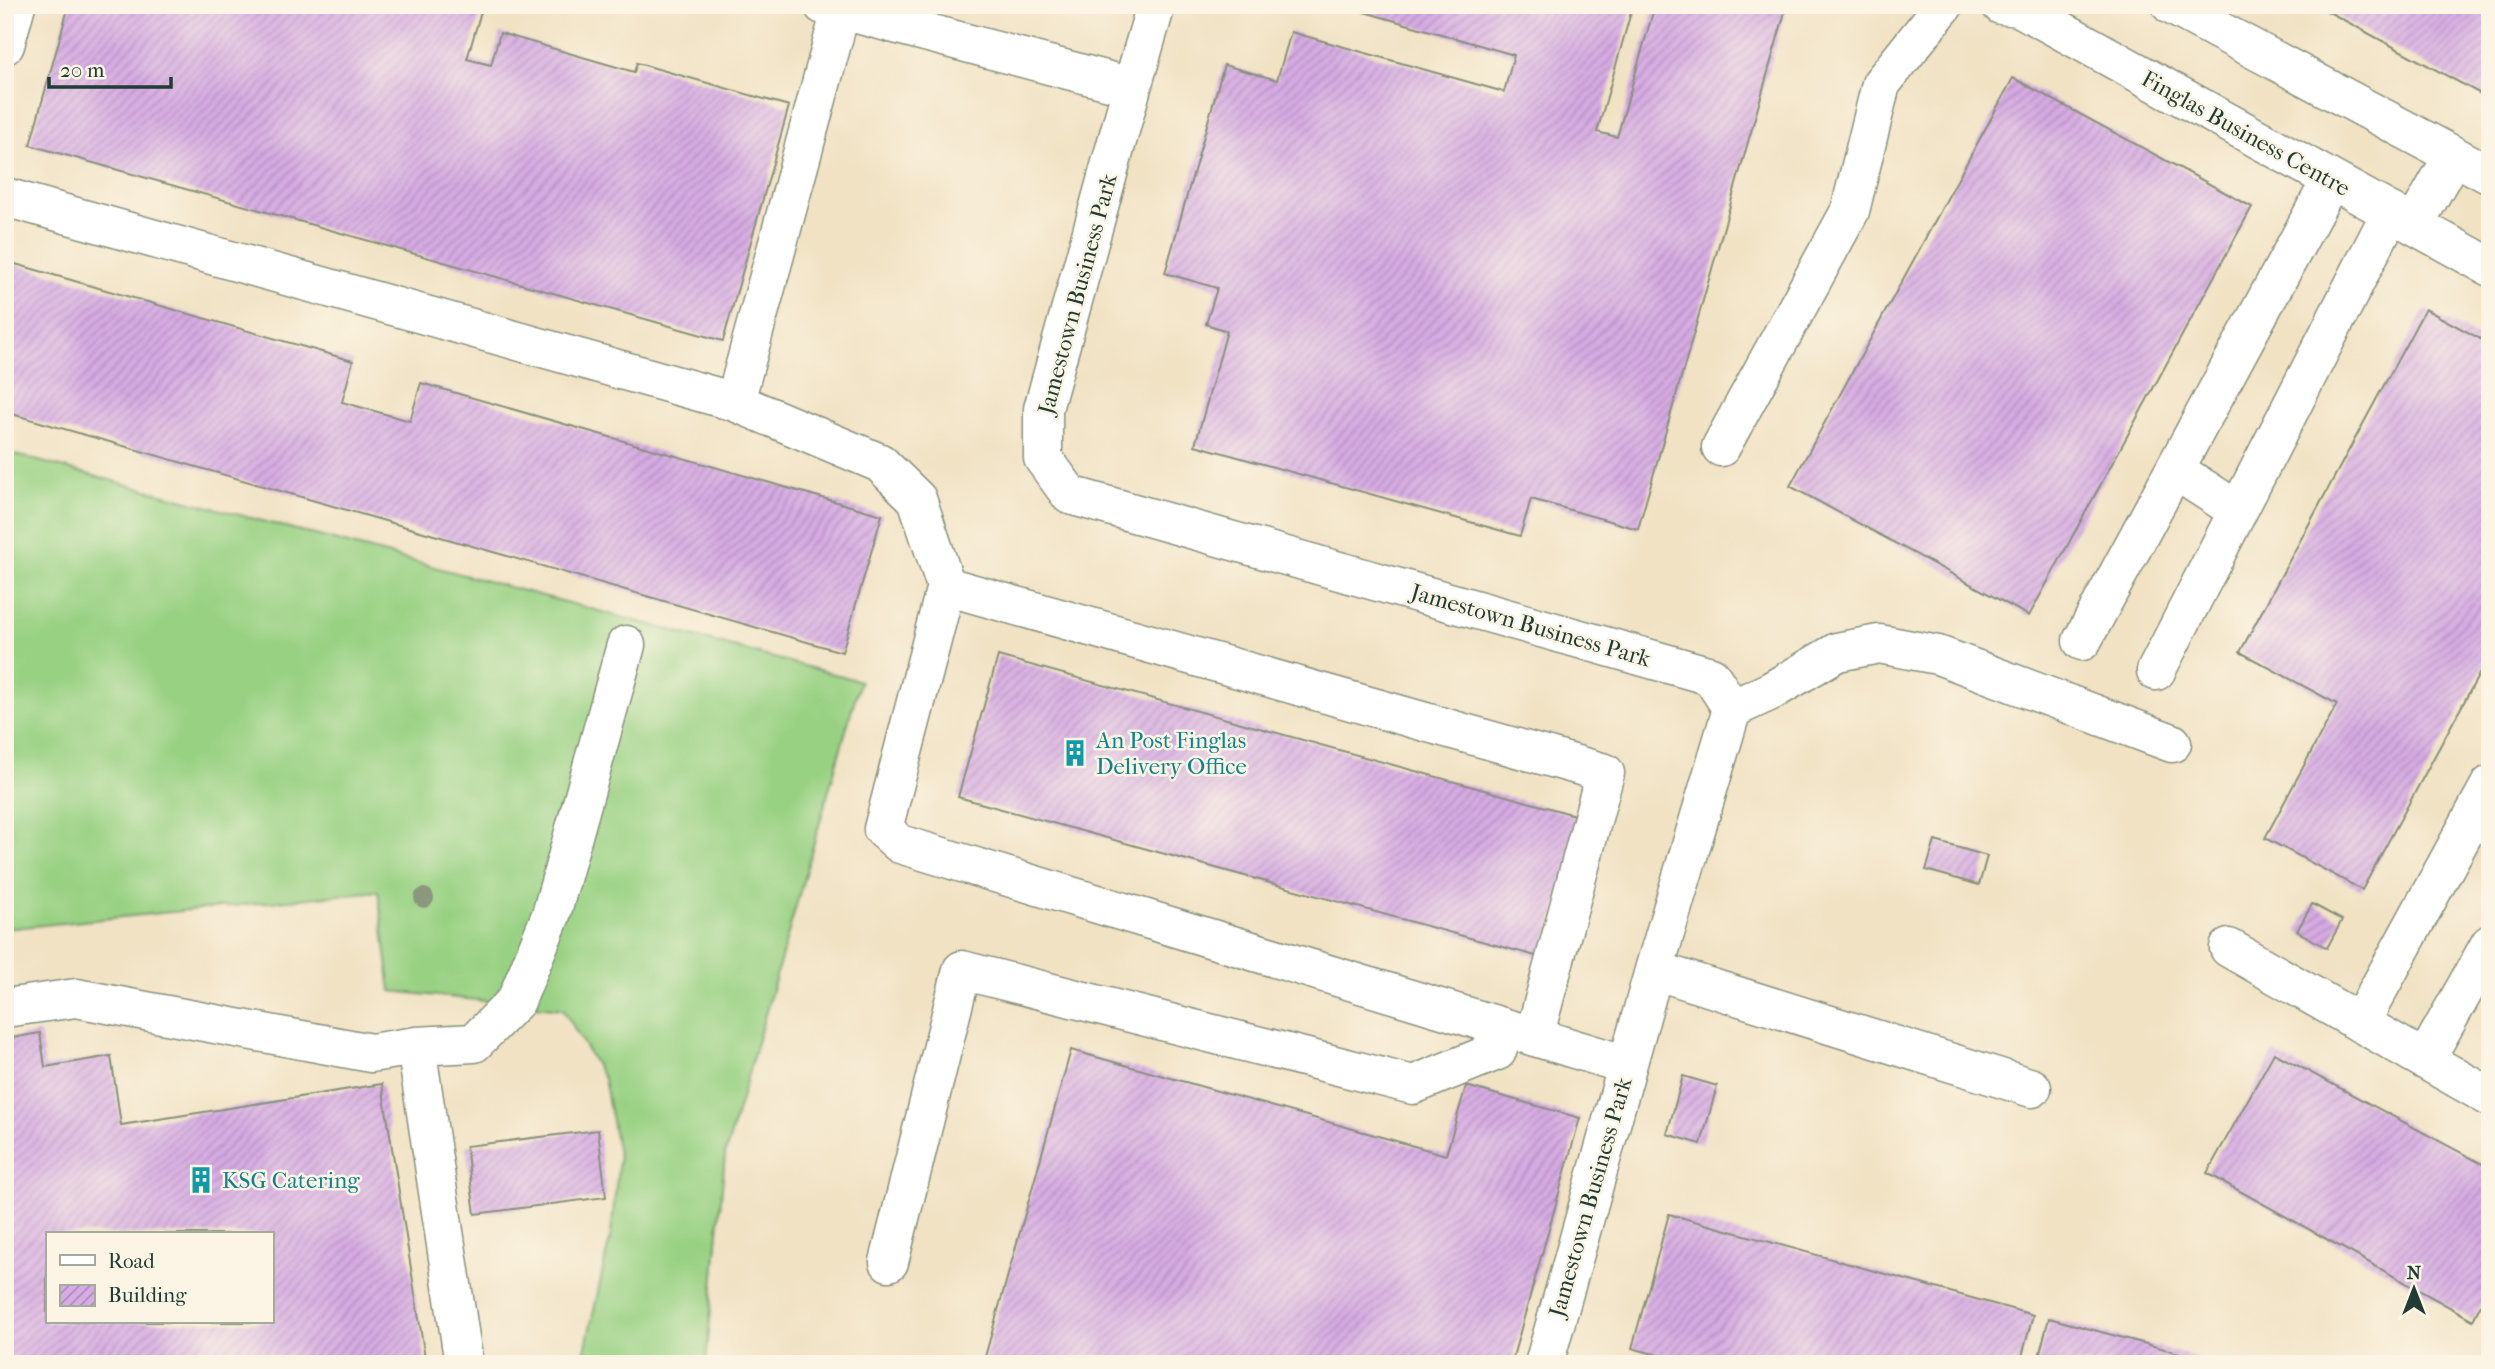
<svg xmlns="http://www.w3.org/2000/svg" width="2495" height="1369" font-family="'IM FELL French Canon',serif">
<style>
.grass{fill:#99d183;stroke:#5c875c;stroke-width:2}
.building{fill:url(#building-hatch);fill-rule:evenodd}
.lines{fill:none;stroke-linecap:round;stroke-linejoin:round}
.minor-casing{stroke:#88907c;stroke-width:41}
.minor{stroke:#fff;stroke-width:38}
.tree{fill:#8b987e}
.labels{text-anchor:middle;stroke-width:5;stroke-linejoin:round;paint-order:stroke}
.street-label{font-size:23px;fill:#1f3d34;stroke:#fcf5e5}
.culture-label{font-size:23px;fill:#0d838f;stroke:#fcf5e5;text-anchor:start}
</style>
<defs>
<pattern id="building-hatch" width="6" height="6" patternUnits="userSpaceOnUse" patternTransform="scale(1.75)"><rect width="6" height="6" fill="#d7abe4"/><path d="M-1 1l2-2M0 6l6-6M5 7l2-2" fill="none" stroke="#ae8cba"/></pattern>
</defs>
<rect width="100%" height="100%" fill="#fcf5e5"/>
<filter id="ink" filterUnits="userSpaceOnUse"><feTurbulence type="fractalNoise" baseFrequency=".0143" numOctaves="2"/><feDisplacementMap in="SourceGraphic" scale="14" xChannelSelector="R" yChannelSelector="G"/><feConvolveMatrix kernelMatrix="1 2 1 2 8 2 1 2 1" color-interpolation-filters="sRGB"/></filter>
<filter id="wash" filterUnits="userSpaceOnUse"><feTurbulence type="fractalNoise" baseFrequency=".00686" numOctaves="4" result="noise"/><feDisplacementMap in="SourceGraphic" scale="28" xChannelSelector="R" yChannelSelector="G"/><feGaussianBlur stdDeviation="1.57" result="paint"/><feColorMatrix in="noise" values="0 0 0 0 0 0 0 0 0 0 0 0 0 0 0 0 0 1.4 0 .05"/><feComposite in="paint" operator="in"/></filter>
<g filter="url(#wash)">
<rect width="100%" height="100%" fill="#f1e2c4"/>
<!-- grass -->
<path class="grass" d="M 5,452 L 860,681 L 725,1155 L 706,1364 L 582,1364 L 611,1234 L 619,1158 L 604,1079 L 563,1009 L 391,991 L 378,891 L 5,929 Z"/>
<g id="blocks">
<!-- building -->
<path class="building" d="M 69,5 L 483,5 L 467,59 L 491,65 L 500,33 L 634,72 L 637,63 L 789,106 L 723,341 L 30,145 Z
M 1340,5 L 1633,5 L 1597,132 L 1617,137 L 1655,5 L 1787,5 L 1638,529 L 1531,499 L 1520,536 L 1195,445 L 1227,331 L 1206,324 L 1217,288 L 1165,273 L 1224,65 L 1277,80 L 1291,32 L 1504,92 L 1514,55 Z
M 2316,5 L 2490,5 L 2490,99 Z
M 2013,78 L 2252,207 L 2029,616 L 1790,486 Z
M 5,261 L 353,361 L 342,402 L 410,421 L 421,383 L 882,515 L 842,652 L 5,412 Z
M 2425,309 L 2490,344 L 2490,654 L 2362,890 L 2265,838 L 2337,704 L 2240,652 Z
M 998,656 L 1582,817 L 1543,958 L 958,797 Z
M 1935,841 L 1987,856 L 1979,885 L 1926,870 Z
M 2312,904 L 2342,920 L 2327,948 L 2297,931 Z
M 40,1033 L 45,1067 L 111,1056 L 121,1125 L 382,1084 L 426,1364 L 5,1364 L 5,1039 ZM 47,1234 L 271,1234 L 271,1322 L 47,1322 Z
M 1071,1050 L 1446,1155 L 1466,1086 L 1580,1118 L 1511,1364 L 983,1364 Z
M 2274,1053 L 2490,1168 L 2490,1309 L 2481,1304 L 2473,1320 L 2207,1173 Z
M 1683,1076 L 1717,1086 L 1701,1144 L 1667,1134 Z
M 598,1130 L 606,1197 L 475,1214 L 466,1146 Z
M 1669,1214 L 2033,1315 L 2020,1364 L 1690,1364 L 1632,1348 Z
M 2049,1318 L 2217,1363 L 2217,1364 L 2037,1364 Z"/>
</g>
</g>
<g filter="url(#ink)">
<use href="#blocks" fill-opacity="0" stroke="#88907c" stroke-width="2"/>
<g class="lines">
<defs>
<path id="minor" d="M 823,5 L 1132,87 L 1043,409 L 1043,458 L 1070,495 L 1711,676 L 1732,709 L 1654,970 L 1544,1364
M 2001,5 L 2019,7 L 2490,267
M 2171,5 L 2490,175
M 5,45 L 16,5
M 1132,87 L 1156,5
M 5,197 L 735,402 L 880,463 L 917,499 L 946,586 L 883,829 L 900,844 L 1627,1065
M 2414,225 L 2453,156
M 735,402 L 841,10
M 1721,447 L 1850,211 L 1881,84 L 1944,5
M 2175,470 L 2238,511
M 946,586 L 1605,773 L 1534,1037
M 2082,641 L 2331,180
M 2156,671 L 2391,212
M 1732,709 L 1771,691 L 1837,652 L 1879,644 L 1938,655 L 2172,743
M 2229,948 L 2490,1097
M 1654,970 L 2032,1088
M 5,1008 L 76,998 L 371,1053 L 416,1046 L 464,1364
M 2360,1023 L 2490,785
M 416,1046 L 474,1043 L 516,1001 L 551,915 L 626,645
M 2425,1060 L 2490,944
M 889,1262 L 962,970 L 1413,1085 L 1497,1051 L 1504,1028"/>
</defs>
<!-- minor casing -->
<use href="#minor" class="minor-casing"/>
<!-- minor -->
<use href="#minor" class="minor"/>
</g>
<!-- trees -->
<circle class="tree" cx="424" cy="898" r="10"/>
</g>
<!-- icons -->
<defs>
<symbol id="building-bare" viewBox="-9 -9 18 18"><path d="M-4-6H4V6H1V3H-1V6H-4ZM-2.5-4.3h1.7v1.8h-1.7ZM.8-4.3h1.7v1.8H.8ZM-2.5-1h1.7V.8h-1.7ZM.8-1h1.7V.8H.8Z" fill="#0f9aa8" stroke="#fcf5e5" stroke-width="2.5" paint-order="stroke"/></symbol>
</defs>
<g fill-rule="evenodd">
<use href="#building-bare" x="1056" y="734" width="38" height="38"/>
<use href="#building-bare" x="182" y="1161" width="38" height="38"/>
</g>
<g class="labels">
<!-- street labels -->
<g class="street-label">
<text transform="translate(2246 133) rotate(29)" y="8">Finglas Business Centre</text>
<text transform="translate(1077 294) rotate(-75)" y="8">Jamestown Business Park</text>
<text transform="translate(1531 625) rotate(16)" y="8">Jamestown Business Park</text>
<text transform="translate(1590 1197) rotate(-74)" y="8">Jamestown Business Park</text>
</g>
<!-- culture labels -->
<g class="culture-label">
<text x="1096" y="748">An Post Finglas<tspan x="1096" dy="26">Delivery Office</tspan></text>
<text x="222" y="1188">KSG Catering</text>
</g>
</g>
<!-- margin -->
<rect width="2495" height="1369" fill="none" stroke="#fcf5e5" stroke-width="28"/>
<!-- legend -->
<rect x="46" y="1232" width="228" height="91" fill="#fcf5e5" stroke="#a4ab9e" stroke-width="2"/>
<rect x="60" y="1255" width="35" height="10" fill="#ffffff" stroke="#a4ab9e" stroke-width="2"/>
<text x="108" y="1268" font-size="21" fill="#1f3d34">Road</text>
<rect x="60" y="1285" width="35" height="21" fill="url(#building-hatch)" stroke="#a4ab9e" stroke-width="2"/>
<text x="108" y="1302" font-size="21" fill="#1f3d34">Building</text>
<!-- north arrow -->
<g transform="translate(2414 1289)" stroke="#fcf5e5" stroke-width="5" paint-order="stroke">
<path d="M0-5L12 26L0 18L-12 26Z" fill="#1f3d34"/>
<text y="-10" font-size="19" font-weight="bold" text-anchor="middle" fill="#1f3d34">N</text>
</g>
<!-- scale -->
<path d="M49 77v10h122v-10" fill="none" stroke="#1f3d34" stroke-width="3.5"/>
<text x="60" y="77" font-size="21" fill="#1f3d34" stroke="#fcf5e5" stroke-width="5" paint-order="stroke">20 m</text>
</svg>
